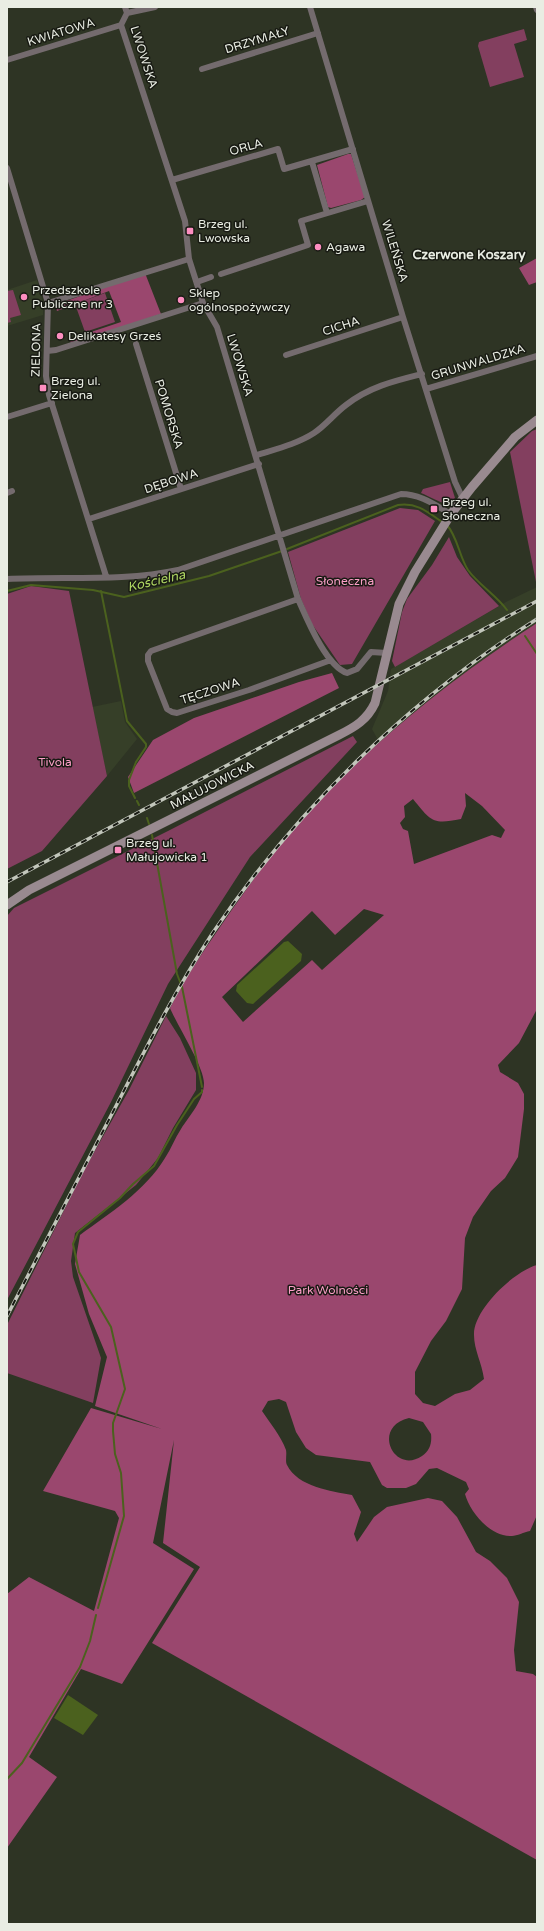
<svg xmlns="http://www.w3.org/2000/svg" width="544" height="1931" font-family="'Varela Round',sans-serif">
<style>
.built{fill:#363f28}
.green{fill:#833f5f}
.forest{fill:#9a476e;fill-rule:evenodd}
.water{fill:#4b611e}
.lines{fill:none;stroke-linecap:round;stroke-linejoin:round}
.stream{stroke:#4b611e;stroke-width:2}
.street-tunnel{stroke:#4a5041;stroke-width:6;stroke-dasharray:6 3;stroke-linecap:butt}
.street{stroke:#746b6e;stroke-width:6}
.secondary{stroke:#998a90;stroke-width:9}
.rail-casing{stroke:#c2c6bb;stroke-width:3.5}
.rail{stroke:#181a13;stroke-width:2;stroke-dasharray:6;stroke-linecap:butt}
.poi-dot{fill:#fd8ec0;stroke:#181a13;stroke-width:1.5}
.labels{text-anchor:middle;stroke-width:3;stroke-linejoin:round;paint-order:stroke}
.street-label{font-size:12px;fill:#e9ede3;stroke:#181a13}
.poi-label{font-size:12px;fill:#e9ede3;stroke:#181a13;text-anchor:start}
.park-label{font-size:12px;fill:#fc9fc8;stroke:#181a13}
.neighbourhood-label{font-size:13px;font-weight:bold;fill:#e9ede3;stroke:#181a13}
.water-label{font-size:13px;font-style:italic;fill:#aed662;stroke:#181a13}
</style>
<rect width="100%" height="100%" fill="#2e3424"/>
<!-- built -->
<path class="built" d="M 37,280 L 43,303 L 43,315 L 7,326 L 7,290 Z
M 537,587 L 537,636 L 384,751 L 372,729 L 388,691 L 391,669 L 506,602 Z
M 121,701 L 125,722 L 137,739 L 107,776 L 92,707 Z"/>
<!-- green -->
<path class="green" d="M 524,29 L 527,40 L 514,44 L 524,77 L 490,87 L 478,46 L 479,42 Z
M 13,290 L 21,315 L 10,318 L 11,322 L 7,323 L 7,291 Z
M 105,293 L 115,322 L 85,332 L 75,304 Z
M 537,429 L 537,587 L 510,452 L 532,431 Z
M 450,482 L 455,498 L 450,504 C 443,505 429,496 421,493 L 423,489 Z
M 400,508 L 418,510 L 435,521 L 352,664 L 340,665 L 312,624 L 301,599 L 288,552 Z
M 449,537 L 457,557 L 470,576 L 499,606 L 395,667 L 392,661 L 402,612 L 407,599 L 432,565 Z
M 31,586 L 69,591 L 107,776 L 42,851 L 7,869 L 7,594 Z
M 353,736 L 357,742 L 250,857 L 168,984 L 111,1102 L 7,1300 L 7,916 L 14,908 L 168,831 Z
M 166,1016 L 180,1038 L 196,1073 L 196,1090 L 173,1128 L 158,1158 L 136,1185 L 75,1233 L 71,1261 L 73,1277 L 101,1358 L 93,1403 L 7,1373 L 7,1325 L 83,1172 L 129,1090 Z"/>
<!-- forest -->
<path class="forest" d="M 348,154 L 351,154 L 365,197 L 361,200 L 331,208 L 328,207 L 317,165 Z
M 537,258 L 537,282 L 529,285 L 519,268 Z
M 145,273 L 161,314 L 71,344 L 70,339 L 121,322 L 109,291 L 57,311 L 55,305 Z
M 537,623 L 537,1009 L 519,1043 L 498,1065 L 500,1072 L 518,1083 L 524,1094 L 524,1109 L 518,1157 L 505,1178 L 491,1191 L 473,1217 L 465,1238 L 462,1289 L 446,1321 L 431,1341 L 415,1372 L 415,1394 L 423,1403 L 435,1406 L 455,1394 L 470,1390 L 484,1379 C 482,1363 474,1350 474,1335 C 473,1310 514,1271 537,1265 L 537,1515 L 530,1531 C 524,1532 517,1536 512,1536 C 490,1537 470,1512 465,1494 L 469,1489 L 466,1482 L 437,1468 L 429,1469 L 416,1484 L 406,1488 L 387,1488 L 382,1485 L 370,1462 L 316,1455 L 306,1448 L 296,1432 L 286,1402 L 279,1399 L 268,1401 L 262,1411 C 270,1423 281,1436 286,1450 C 287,1455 285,1461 287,1465 C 298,1487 331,1491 352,1495 L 361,1512 L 354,1534 L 357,1542 L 374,1517 L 387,1507 L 428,1498 L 442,1501 L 457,1517 L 476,1552 L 490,1561 L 507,1578 L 519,1602 L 514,1650 L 516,1671 L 533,1674 L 537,1677 L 537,1860 L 152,1643 L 200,1567 L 163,1543 L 174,1440 L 153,1543 L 194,1569 L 122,1684 L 81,1669 L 29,1757 L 57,1777 L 7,1848 L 7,1594 L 29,1577 L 94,1611 L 119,1518 L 115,1511 L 43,1491 L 91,1408 L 162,1429 L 95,1406 L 107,1357 L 89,1314 L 75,1264 L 80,1235 C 110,1213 145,1191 165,1158 C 171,1149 175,1138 181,1129 C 190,1115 204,1100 204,1083 C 204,1067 177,1025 170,1008 C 187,974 209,943 231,911 C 253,880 275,848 301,820 C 369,744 452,678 537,623 ZM 465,793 L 482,806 L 505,830 L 501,838 L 492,835 L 414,864 L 408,831 L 403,829 L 400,823 L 405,817 L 404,806 L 413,799 C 431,821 432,825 461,819 L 466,806 ZM 364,909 L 384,915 L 322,970 L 312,960 L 243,1022 L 222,997 L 312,911 L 335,935 ZM 409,1418 L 423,1422 L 431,1434 C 432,1443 430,1451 422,1456 C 394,1475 371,1427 409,1418 Z
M 332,673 L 339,688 L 134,793 L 128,777 L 153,740 L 194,718 L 299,682 Z"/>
<!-- water -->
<path class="water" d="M 288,941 L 302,954 L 301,961 L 253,1004 L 247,1003 L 236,991 L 237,985 L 284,942 Z
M 68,1695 L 98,1715 L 83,1735 L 54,1718 Z"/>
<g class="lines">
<!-- stream -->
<path class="stream" d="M 447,525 C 458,538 459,556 468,570 C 479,585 496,595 507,610
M 287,549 L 398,505 C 416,502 428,512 442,522
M 7,591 L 31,585 L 93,590 L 124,597 L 209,576 L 282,551
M 101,591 L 127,721 L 146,744 L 146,747 L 136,762 L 129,780 L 129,786 L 135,798
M 525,636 L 537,654
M 137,801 L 139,805
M 147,818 L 149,824
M 152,835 L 177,974 L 182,987 L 202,1087
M 98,1608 L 124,1516 L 121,1473 L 115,1454 L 113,1431 L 113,1423 L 125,1389 L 111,1327 L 79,1272 L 73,1244 L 78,1232 L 120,1198 L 133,1184 L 154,1166 L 177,1125 L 194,1099 L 202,1092 L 202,1090
M 7,1779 L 22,1763 L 80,1667 L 90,1641 L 96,1615"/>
<!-- street-tunnel -->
<path class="street-tunnel" d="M 133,335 L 136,344"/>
<!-- street -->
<path class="street" d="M 125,7 L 127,13 L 121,25 L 185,221 L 189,259 L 203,303 L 217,327 L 298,599 C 307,619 326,666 347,673 L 357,669 L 371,652 L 387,653
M 310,7 L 403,317 L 455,482 L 463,499
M 536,7 L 537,10
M 127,13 L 155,7
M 7,60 L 121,25
M 202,69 L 318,33
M 312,162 L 327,213
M 7,168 L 48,303 L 46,376 L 49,395 L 106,576
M 172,180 L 278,149 L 284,169 L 353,149
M 221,274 L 308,245 L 301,221 L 368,201
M 197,282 L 211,277
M 48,303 L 189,259
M 136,344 L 181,489
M 47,351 L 56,350 L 203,303
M 286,355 L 403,317
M 426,389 L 537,356
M 7,417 L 52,403
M 257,455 C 276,449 297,444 314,433 C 326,425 334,414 346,405 C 369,387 394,381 422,374
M 7,493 L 12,491
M 89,519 L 259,464
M 7,579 C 63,576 123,582 178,570 L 401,494 C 420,494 435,505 451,514
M 298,599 L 151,651 L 148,655 L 148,661 L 167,709 L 172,712 L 177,713 L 249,690 L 331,660"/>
<!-- secondary -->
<path class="secondary" d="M 7,905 L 29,890 L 339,735 C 355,727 367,720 375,703 L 399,604 L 415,572 L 451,514 L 472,487 L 515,437 L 537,420"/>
<defs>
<path id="rail" d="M 7,882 L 537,601
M 7,1316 C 43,1246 80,1176 116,1106 C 146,1048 176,989 212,934 C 297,808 409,700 537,619"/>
</defs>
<!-- rail casing -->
<use href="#rail" class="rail-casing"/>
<!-- rail -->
<use href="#rail" class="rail"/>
</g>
<!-- markers -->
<g class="poi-dot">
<rect x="186" y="227" width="8" height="8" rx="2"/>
<circle cx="318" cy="247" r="4"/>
<circle cx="24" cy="297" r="4"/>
<circle cx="181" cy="300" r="4"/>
<circle cx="60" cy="336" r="4"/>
<rect x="39" y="384" width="8" height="8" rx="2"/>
<rect x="430" y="505" width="8" height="8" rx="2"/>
<rect x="114" y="846" width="8" height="8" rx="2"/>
</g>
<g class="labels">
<!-- street labels -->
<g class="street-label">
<text transform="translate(61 32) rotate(-17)" y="4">KWIATOWA</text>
<text transform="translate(257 40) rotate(-17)" y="4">DRZYMAŁY</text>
<text transform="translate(144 57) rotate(72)" y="4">LWOWSKA</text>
<text transform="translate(246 147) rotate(-16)" y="4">ORLA</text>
<text transform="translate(395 251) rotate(73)" y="4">WILEŃSKA</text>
<text transform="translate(341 326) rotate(-18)" y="4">CICHA</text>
<text transform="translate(36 350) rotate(-89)" y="4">ZIELONA</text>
<text transform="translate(478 362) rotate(-17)" y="4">GRUNWALDZKA</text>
<text transform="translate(240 365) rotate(73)" y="4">LWOWSKA</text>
<text transform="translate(169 414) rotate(73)" y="4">POMORSKA</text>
<text transform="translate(171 481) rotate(-18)" y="4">DĘBOWA</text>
<text transform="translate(210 691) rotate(-18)" y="4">TĘCZOWA</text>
<text transform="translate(212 785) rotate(-27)" y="4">MAŁUJOWICKA</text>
</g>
<!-- poi labels -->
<g class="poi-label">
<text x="198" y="228">Brzeg ul.<tspan x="198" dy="14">Lwowska</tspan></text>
<text x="326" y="251">Agawa</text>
<text x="32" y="294">Przedszkole<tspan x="32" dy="14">Publiczne nr 3</tspan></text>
<text x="189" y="297">Sklep<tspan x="189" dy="14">ogólnospożywczy</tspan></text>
<text x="68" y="340">Delikatesy Grześ</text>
<text x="51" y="385">Brzeg ul.<tspan x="51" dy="14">Zielona</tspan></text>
<text x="442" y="506">Brzeg ul.<tspan x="442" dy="14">Słoneczna</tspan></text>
<text x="126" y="847">Brzeg ul.<tspan x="126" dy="14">Małujowicka 1</tspan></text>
</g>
<!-- park labels -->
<g class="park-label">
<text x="345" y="585">Słoneczna</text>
<text x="55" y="766">Tivola</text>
<text x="328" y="1294">Park Wolności</text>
</g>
<!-- neighbourhood labels -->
<g class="neighbourhood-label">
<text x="469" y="259">Czerwone Koszary</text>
</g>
<!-- water labels -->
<g class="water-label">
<text transform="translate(156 580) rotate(-13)" y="5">Kościelna</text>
</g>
</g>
<!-- border -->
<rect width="544" height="1931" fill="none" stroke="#e9ede3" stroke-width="16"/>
</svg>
